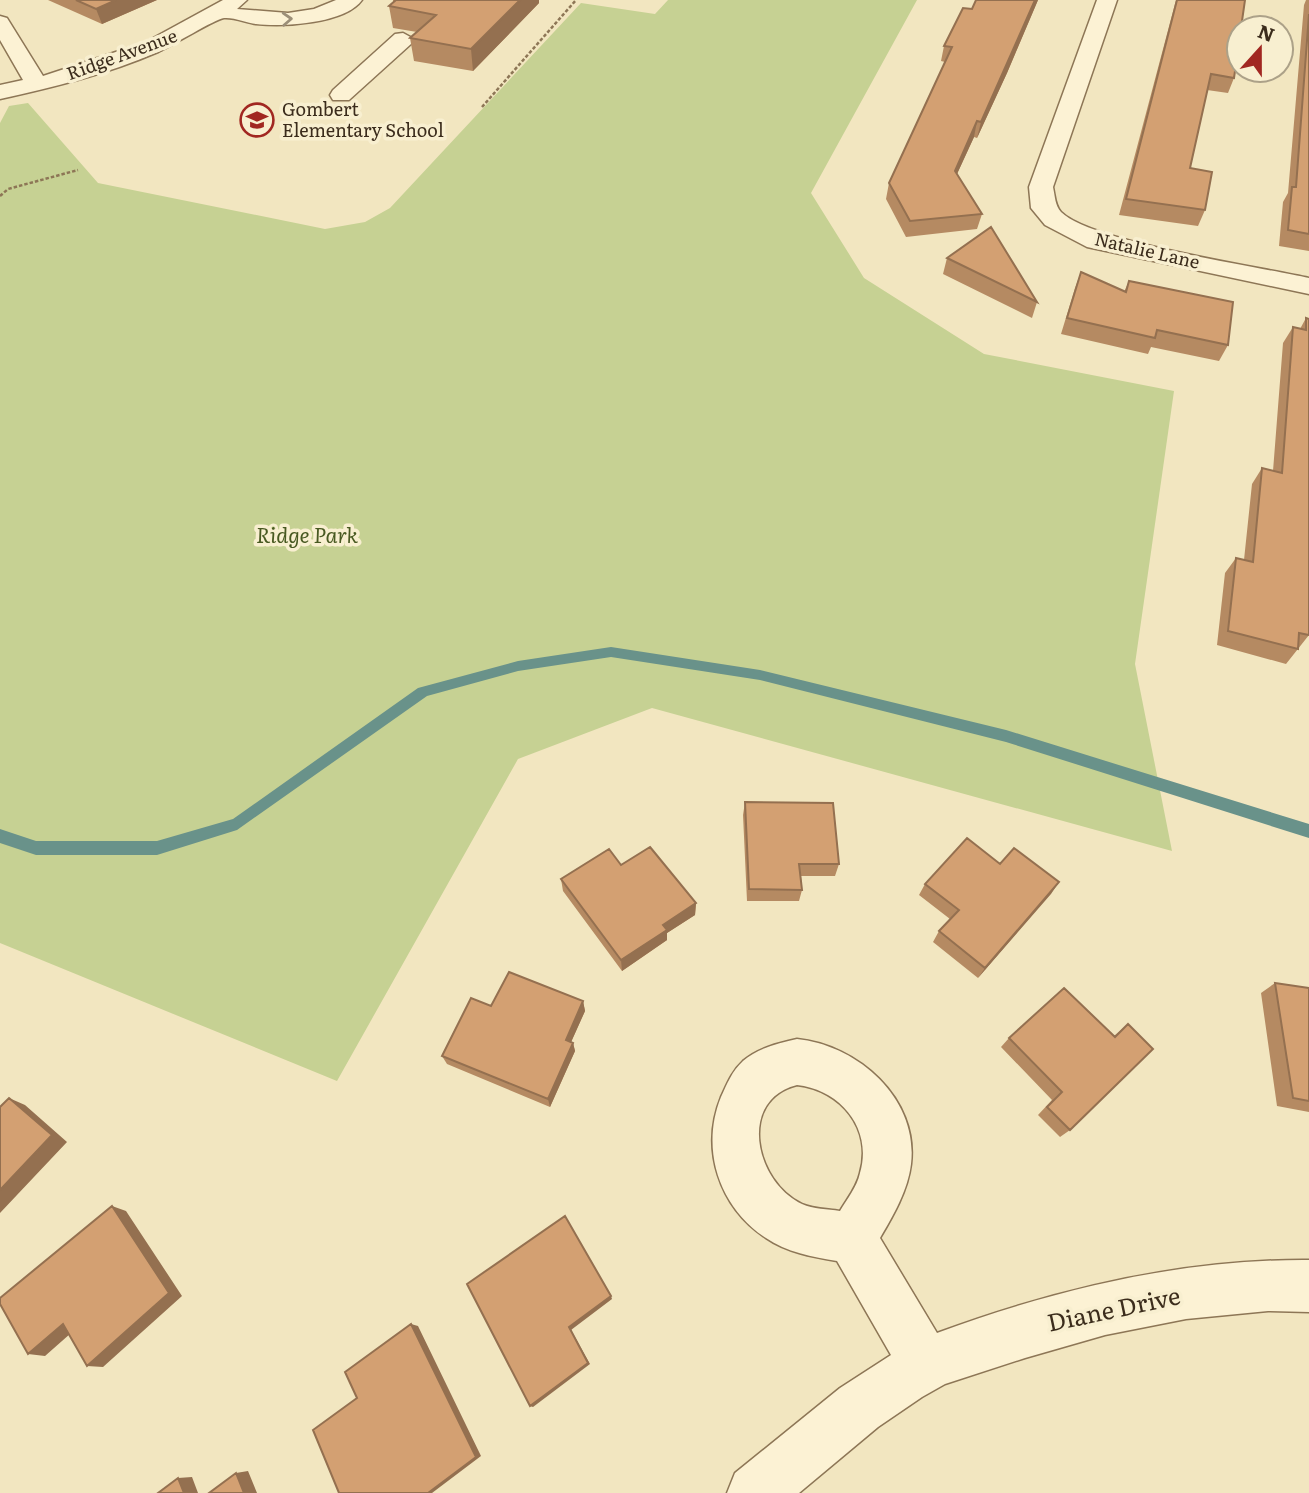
<svg xmlns="http://www.w3.org/2000/svg" width="1309" height="1493" font-family="Literata,serif">
<style>
.green{fill:#c6d193}
.lines{fill:none;stroke-linecap:round;stroke-linejoin:round}
.stream{fill:#69928a;fill-rule:evenodd}
.minor-casing{stroke:#8d7656;stroke-width:3}
.path{stroke:#8d7656;stroke-width:2.5;stroke-dasharray:3.5 2;stroke-linecap:butt}
.minor{fill:#fcf2d4;fill-rule:evenodd}
.wall{fill:#b58a62}
.shaded-wall{fill:#947050}
.building{fill:#d3a072;stroke:#947050;stroke-width:2}
.oneway{stroke:#9c8f78}
.labels{text-anchor:middle;stroke-width:7;stroke-linejoin:round;paint-order:stroke}
.far-street-label{font-size:18px;fill:#3b2c1c;stroke:#f8efd0}
.far-poi-label{font-size:18px;fill:#3b2c1c;stroke:#f8efd0;text-anchor:start}
.park-label{font-size:21px;font-style:italic;fill:#485921;stroke:#f8efd0}
.near-street-label{font-size:24px;fill:#3b2c1c;stroke:#f8efd0}
</style>
<rect width="100%" height="100%" fill="#f2e6c0"/>
<!-- green -->
<path class="green" d="M 668,0 L 917,0 L 811,193 L 864,278 L 984,354 L 1174,391 L 1135,664 L 1172,851 L 652,708 L 518,759 L 337,1081 L 0,943 L 0,123 L 9,106 L 28,103 L 98,183 L 325,229 L 365,222 L 390,208 L 581,3 L 655,14 Z"/>
<g class="lines">
<!-- stream -->
<path class="stream" d="M 611,647 L 760,670 L 1006,730 L 1309,824 L 1309,838 L 1006,742 L 760,680 L 611,657 L 518,671 L 427,696 L 237,830 L 157,855 L 36,855 L 0,843 L 0,829 L 36,841 L 157,841 L 233,819 L 418,688 L 518,661 Z"/>
<defs>
<path id="minor" d="M 223,0 L 247,0 L 237,9 L 288,13 L 314,9 L 336,0 L 362,0 C 345,24 283,27 256,24 C 247,23 234,17 224,18 C 215,19 172,46 158,52 C 107,74 54,87 0,99 L 0,85 L 23,80 L 0,40 L 0,16 L 7,18 L 43,76 L 146,42 Z
M 1097,0 L 1117,0 L 1053,187 C 1055,196 1055,206 1061,212 C 1091,242 1260,267 1309,278 L 1309,294 L 1087,247 L 1045,225 L 1031,208 L 1029,187 Z
M 403,33 L 414,39 L 411,44 L 349,100 L 333,100 L 330,95 L 333,90 L 395,34 Z
M 797,1039 C 857,1045 919,1098 911,1164 C 908,1190 893,1216 880,1238 L 937,1333 C 1056,1289 1182,1259 1309,1260 L 1309,1312 L 1268,1311 L 1186,1319 L 1105,1335 L 1025,1358 L 945,1384 L 922,1397 L 878,1427 L 799,1493 L 727,1493 L 735,1473 L 840,1388 L 891,1355 L 837,1261 C 813,1257 786,1252 766,1238 C 719,1207 700,1149 721,1097 C 727,1084 732,1071 743,1061 C 758,1048 779,1043 797,1039 ZM 797,1085 C 841,1090 873,1129 860,1173 C 857,1187 847,1199 840,1211 C 828,1209 813,1209 802,1204 C 755,1182 737,1100 797,1085 Z"/>
</defs>
<!-- minor casing -->
<use href="#minor" class="minor-casing"/>
<!-- path -->
<path class="path" d="M 482,107 L 576,0
M 0,196 L 8,189 L 78,170"/>
<!-- minor -->
<use href="#minor" class="minor"/>
</g>
<!-- wall -->
<path class="wall" d="M 48,0 L 157,0 L 102,24 Z
M 393,0 L 539,0 L 539,3 L 473,71 L 414,61 L 410,38 L 417,32 L 393,28 L 389,6 L 393,2 Z
M 976,0 L 1038,0 L 1007,73 L 977,138 L 974,137 L 957,174 L 982,214 L 977,229 L 906,237 L 886,199 L 889,183 L 945,62 L 941,61 L 944,46 L 972,9 Z
M 1176,0 L 1245,0 L 1234,78 L 1228,93 L 1207,90 L 1190,168 L 1205,210 L 1198,226 L 1119,215 Z
M 1306,0 L 1309,0 L 1309,251 L 1279,246 L 1283,202 L 1288,193 L 1304,5 Z
M 947,258 L 1037,302 L 1032,318 L 943,274 Z
M 1081,272 L 1124,292 L 1129,281 L 1228,345 L 1219,361 L 1151,347 L 1148,354 L 1061,334 L 1075,288 Z
M 1306,318 L 1309,635 L 1286,664 L 1217,645 L 1225,573 L 1236,558 L 1244,560 L 1252,484 L 1262,468 L 1273,471 L 1283,343 L 1293,327 L 1300,329 Z
M 745,802 L 839,864 L 835,876 L 801,876 L 802,890 L 799,901 L 747,901 L 743,815 Z
M 1000,864 L 1059,882 L 978,978 L 933,942 L 939,931 L 950,919 L 919,895 L 925,884 Z
M 621,865 L 696,903 L 695,915 L 667,933 L 667,940 L 622,971 L 563,891 L 561,879 Z
M 1275,983 L 1309,988 L 1309,1112 L 1277,1106 L 1261,993 Z
M 583,1001 L 585,1011 L 571,1042 L 573,1043 L 575,1051 L 550,1107 L 447,1064 L 442,1056 L 491,1006 Z
M 1128,1024 L 1070,1130 L 1060,1137 L 1038,1115 L 1052,1100 L 1001,1047 L 1009,1038 L 1114,1036 Z"/>
<!-- shaded-wall -->
<path class="shaded-wall" d="M 116,0 L 157,0 L 102,24 L 96,9 Z
M 520,0 L 539,0 L 539,3 L 473,71 L 471,49 Z
M 1035,0 L 1038,0 L 1007,73 L 977,138 L 981,122 Z
M 977,121 L 974,137 L 951,187 L 955,171 Z
M 1059,882 L 1051,894 L 978,978 L 985,968 Z
M 696,903 L 695,915 L 667,933 L 667,940 L 622,971 L 621,960 L 663,925 Z
M 583,1001 L 585,1011 L 568,1049 L 566,1040 Z
M 573,1043 L 575,1051 L 550,1107 L 548,1099 Z
M 9,1098 L 25,1105 L 67,1142 L 0,1213 L 0,1190 Z
M 112,1206 L 126,1211 L 182,1296 L 103,1367 L 87,1366 Z
M 611,1296 L 612,1299 L 571,1330 L 590,1364 L 533,1407 L 530,1406 L 569,1327 Z
M 63,1324 L 79,1326 L 45,1356 L 28,1354 Z
M 411,1324 L 418,1326 L 481,1456 L 432,1493 L 428,1493 Z
M 248,1471 L 257,1493 L 244,1493 L 236,1473 Z
M 192,1477 L 198,1493 L 184,1493 L 178,1478 Z"/>
<!-- building -->
<path class="building" d="M 76,0 L 116,0 L 96,9 Z
M 396,0 L 520,0 L 471,49 L 410,38 L 436,15 L 389,6 Z
M 976,0 L 1035,0 L 981,122 L 977,121 L 955,171 L 982,214 L 910,221 L 889,183 L 952,47 L 944,46 L 963,8 L 972,9 Z
M 1177,0 L 1245,0 L 1241,28 L 1239,28 L 1239,43 L 1234,78 L 1211,74 L 1190,168 L 1212,172 L 1205,210 L 1126,199 Z
M 1309,14 L 1309,234 L 1288,230 L 1292,187 L 1296,187 Z
M 991,227 L 1037,302 L 947,258 Z
M 1081,272 L 1126,292 L 1129,281 L 1233,302 L 1228,345 L 1157,330 L 1155,338 L 1067,318 Z
M 1306,318 L 1309,319 L 1309,635 L 1299,633 L 1298,649 L 1228,631 L 1236,558 L 1253,562 L 1262,468 L 1282,473 L 1293,327 L 1306,330 Z
M 745,802 L 833,803 L 839,864 L 799,864 L 802,890 L 749,889 Z
M 967,838 L 1000,864 L 1014,848 L 1059,882 L 985,968 L 939,931 L 959,910 L 925,884 Z
M 650,847 L 696,903 L 663,925 L 667,930 L 621,960 L 561,879 L 609,849 L 621,865 Z
M 509,972 L 583,1001 L 566,1040 L 573,1043 L 548,1099 L 442,1056 L 471,998 L 491,1006 Z
M 1275,983 L 1309,988 L 1309,1101 L 1293,1098 Z
M 1064,988 L 1115,1037 L 1128,1024 L 1153,1049 L 1070,1130 L 1047,1107 L 1062,1092 L 1009,1038 Z
M 9,1098 L 52,1135 L 0,1190 L 0,1107 Z
M 112,1206 L 169,1293 L 87,1366 L 63,1324 L 28,1354 L 0,1304 L 0,1298 Z
M 565,1216 L 611,1296 L 569,1327 L 588,1363 L 530,1406 L 467,1284 Z
M 411,1324 L 476,1457 L 428,1493 L 339,1493 L 313,1430 L 357,1398 L 345,1372 Z
M 236,1473 L 244,1493 L 209,1493 Z
M 178,1478 L 184,1493 L 158,1493 Z"/>
<!-- one-way arrows -->
<defs><path id="oneway-chevron" d="M-2-3.5L2.5 0L-2 3.5" fill="none" stroke-width="1.6" stroke-linecap="round" stroke-linejoin="round" transform="scale(1.75)"/></defs>
<use class="oneway" href="#oneway-chevron" transform="translate(287 19) rotate(-3)"/>
<!-- icons -->
<defs>
<symbol id="school-ring" viewBox="-11 -11 22 22"><circle r="9.5" fill="#f8efd0" stroke="#a12721" stroke-width="1.5"/><path d="M0-5L7-2L0 1L-7-2ZM-4 1L0 2.5L4 1V4Q0 6-4 4Z" fill="#a12721"/></symbol>
</defs>
<g fill-rule="evenodd">
<use href="#school-ring" x="238" y="101" width="38" height="38"/>
</g>
<g class="labels">
<!-- far-street labels -->
<g class="far-street-label">
<text transform="translate(122 55) rotate(-20)" y="6">Ridge Avenue</text>
<text transform="translate(1147 251) rotate(13)" y="6">Natalie Lane</text>
</g>
<!-- far-poi labels -->
<g class="far-poi-label">
<text x="282" y="116">Gombert<tspan x="282" dy="21">Elementary School</tspan></text>
</g>
<!-- park labels -->
<g class="park-label">
<text x="307" y="543">Ridge Park</text>
</g>
<!-- near-street labels -->
<g class="near-street-label">
<text transform="translate(1114 1310) rotate(-12)" y="8">Diane Drive</text>
</g>
</g>
<!-- north arrow -->
<g transform="translate(1260 49) rotate(21)"><circle r="33" fill="#f8efd0" stroke="#aca188" stroke-width="2"/>
<path d="M0-5L12 26L0 18L-12 26Z" fill="#a12721"/>
<text y="-10" font-size="19" font-weight="bold" text-anchor="middle" fill="#3b2c1c">N</text>
</g>
</svg>
